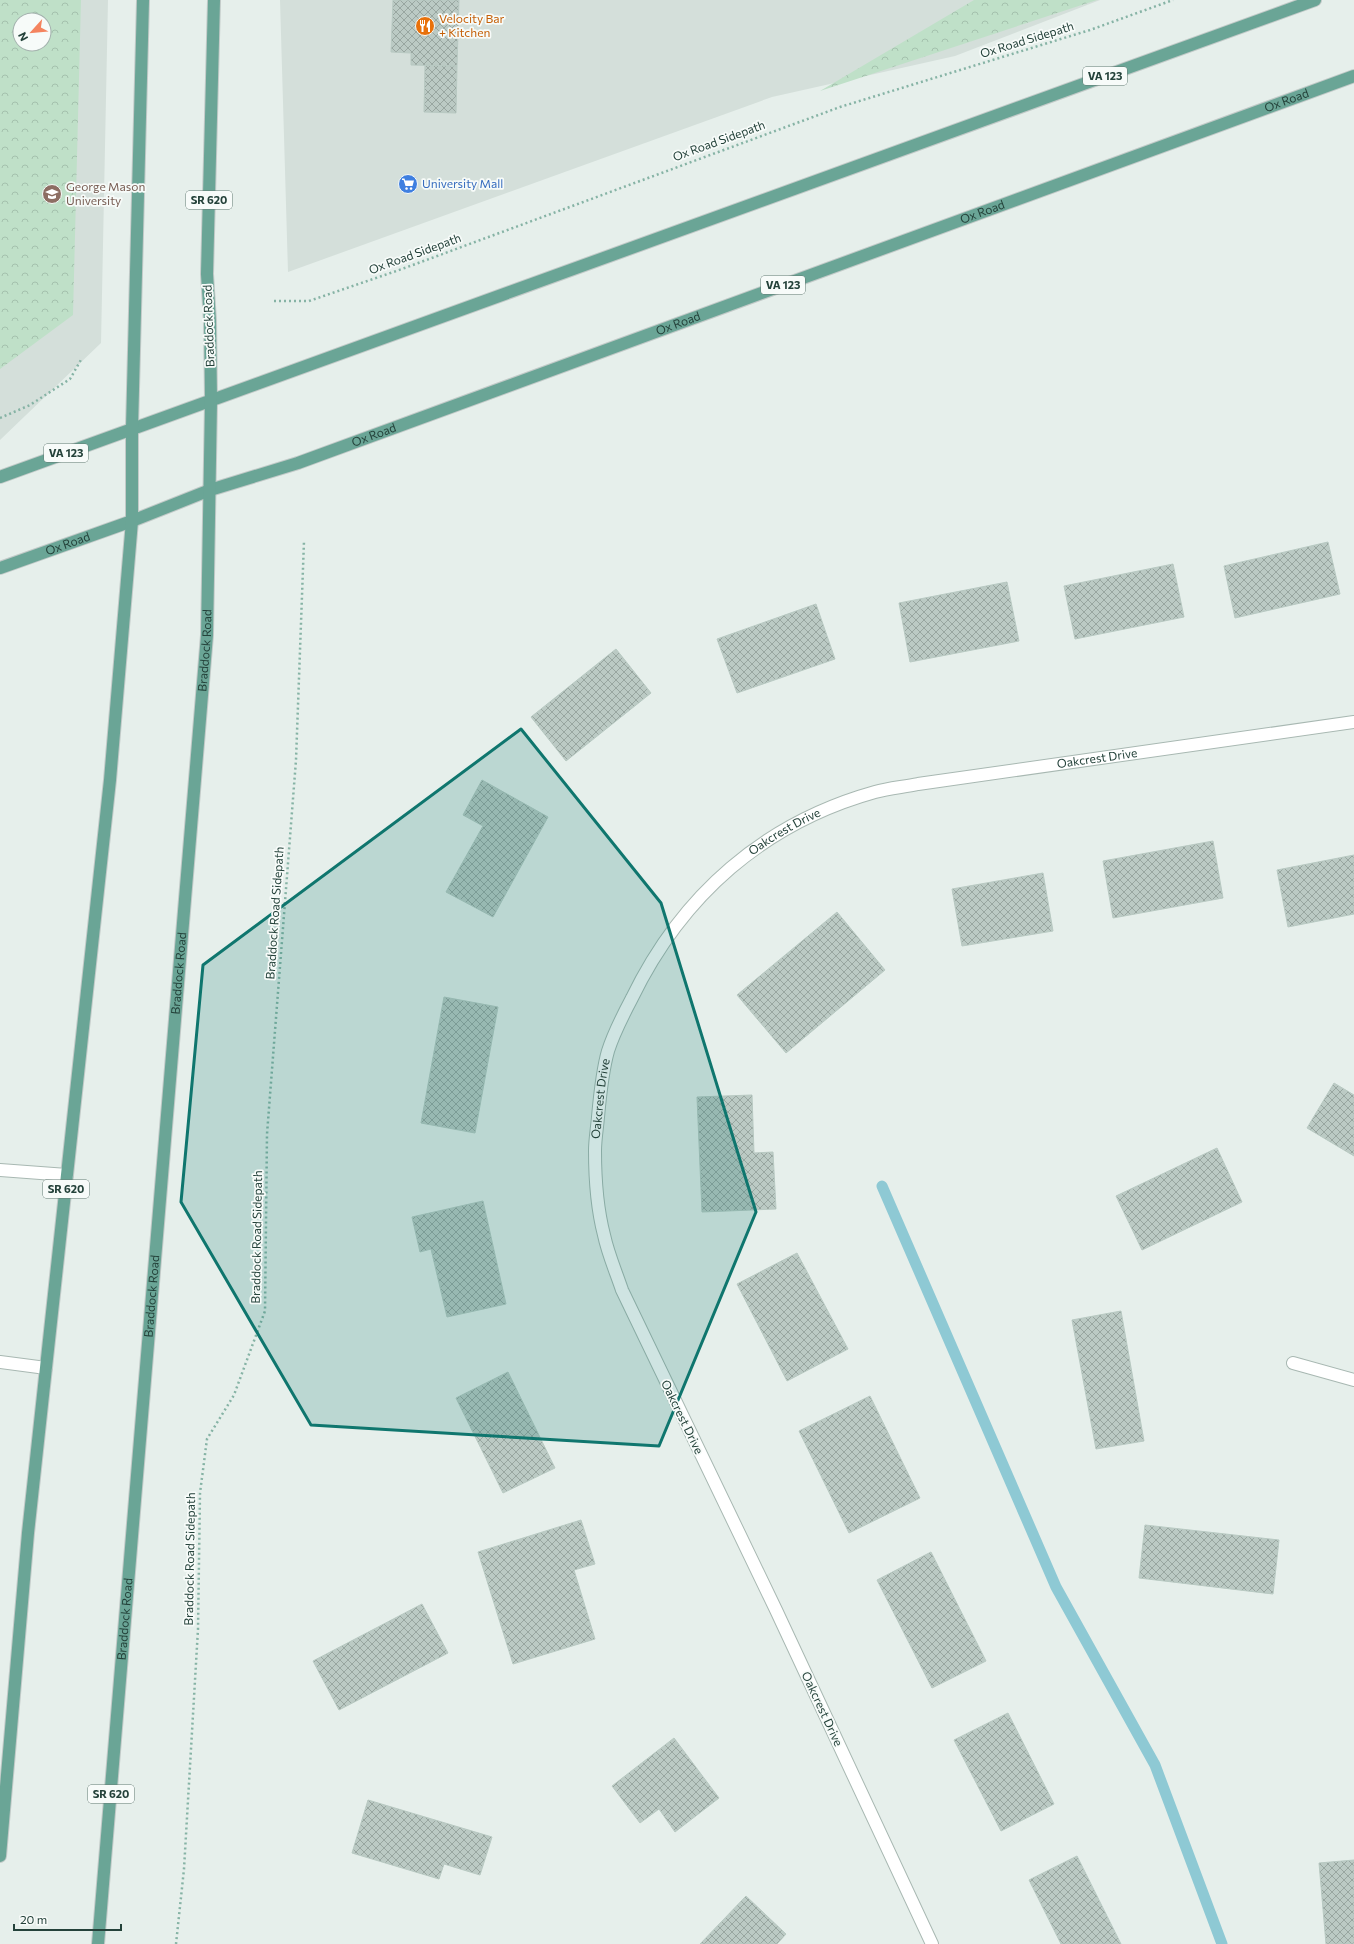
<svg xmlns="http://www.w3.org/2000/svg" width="1354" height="1944" font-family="Commissioner,sans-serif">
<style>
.built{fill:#d4dfda;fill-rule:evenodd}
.forest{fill:url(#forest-crowns);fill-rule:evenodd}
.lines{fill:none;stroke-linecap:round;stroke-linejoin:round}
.stream{stroke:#8ec9d4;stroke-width:11}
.building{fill:url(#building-cross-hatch);stroke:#b8c9c2}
.minor-casing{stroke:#a8b8b2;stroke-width:14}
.major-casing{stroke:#c2cac8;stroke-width:14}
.path{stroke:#86b3a5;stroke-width:2.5;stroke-dasharray:2 3;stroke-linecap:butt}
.minor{stroke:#fff;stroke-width:12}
.major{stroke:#6aa596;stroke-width:12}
.marked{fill:#0f766e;fill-opacity:0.2;stroke:#0f766e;stroke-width:3;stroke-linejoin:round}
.labels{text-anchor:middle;stroke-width:3.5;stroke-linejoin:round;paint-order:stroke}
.shield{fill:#f7fbf9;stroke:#637a73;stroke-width:1}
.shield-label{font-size:11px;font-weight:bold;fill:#24423a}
.food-label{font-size:12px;fill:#c56008;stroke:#f7fbf9;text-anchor:start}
.street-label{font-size:12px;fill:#24423a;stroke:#f7fbf9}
.shop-label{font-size:12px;fill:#366cbe;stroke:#f7fbf9;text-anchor:start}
.education-label{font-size:12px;fill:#785e54;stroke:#f7fbf9;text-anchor:start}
</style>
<defs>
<pattern id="forest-crowns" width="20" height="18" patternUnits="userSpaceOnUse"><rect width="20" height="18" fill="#bfe0c8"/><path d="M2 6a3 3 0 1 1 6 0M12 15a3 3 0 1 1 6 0" fill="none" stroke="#a4c1ad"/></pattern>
<pattern id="building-cross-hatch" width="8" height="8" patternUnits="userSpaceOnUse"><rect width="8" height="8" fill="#bbcac4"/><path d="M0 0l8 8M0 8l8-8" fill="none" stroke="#98a6a0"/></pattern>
</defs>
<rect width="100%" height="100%" fill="#e6efeb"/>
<!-- built -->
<path class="built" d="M 0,0 L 108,0 L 101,343 L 0,440 ZM 20,20 L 44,20 L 44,44 L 20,44 Z
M 280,0 L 1100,0 L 955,56 L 772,97 L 288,272 Z"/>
<!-- forest -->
<path class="forest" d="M 0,0 L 81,0 L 73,315 L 0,369 ZM 20,20 L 44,20 L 44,44 L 20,44 Z
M 974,0 L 1097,0 L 820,91 Z"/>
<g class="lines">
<!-- stream -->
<path class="stream" d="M 882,1186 L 1056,1587 L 1155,1765 L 1222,1944"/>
</g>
<!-- building -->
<path class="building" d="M 393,0 L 459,0 L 457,66 L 411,65 L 411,53 L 391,52 Z
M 425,65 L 457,66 L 456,113 L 424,112 Z
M 1328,542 L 1340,594 L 1235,618 L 1224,566 Z
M 1173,564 L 1184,617 L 1075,639 L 1064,586 Z
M 1007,582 L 1019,641 L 910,662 L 899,603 Z
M 816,604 L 835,659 L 737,693 L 717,639 Z
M 616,649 L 651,693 L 566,761 L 531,717 Z
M 482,780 L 548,817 L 493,917 L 446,892 L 483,826 L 463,815 Z
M 1213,841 L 1223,898 L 1113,918 L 1103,861 Z
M 1354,855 L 1354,914 L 1288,927 L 1277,870 Z
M 1043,873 L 1053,931 L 962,946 L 952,889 Z
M 837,912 L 885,970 L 786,1053 L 737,995 Z
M 444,997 L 498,1007 L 475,1133 L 421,1123 Z
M 1334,1083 L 1354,1095 L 1354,1156 L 1307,1128 Z
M 752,1095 L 754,1153 L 773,1152 L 776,1209 L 702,1212 L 697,1097 Z
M 1217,1148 L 1242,1202 L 1142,1250 L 1116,1196 Z
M 483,1201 L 506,1304 L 447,1317 L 431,1249 L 420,1252 L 412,1217 Z
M 797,1253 L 848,1349 L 787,1381 L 737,1284 Z
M 1121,1311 L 1144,1441 L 1096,1449 L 1072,1320 Z
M 508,1372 L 555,1468 L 503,1493 L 456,1398 Z
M 870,1396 L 920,1498 L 849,1533 L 799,1431 Z
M 581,1520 L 595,1564 L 574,1570 L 595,1639 L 513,1664 L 478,1552 Z
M 1145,1525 L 1279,1540 L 1273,1594 L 1139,1578 Z
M 931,1552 L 986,1661 L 932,1688 L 877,1580 Z
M 422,1604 L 448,1653 L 339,1710 L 313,1661 Z
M 1008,1713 L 1054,1804 L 1001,1831 L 954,1740 Z
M 674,1738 L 719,1798 L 675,1832 L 659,1809 L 640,1823 L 612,1786 Z
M 368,1800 L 492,1837 L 480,1875 L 444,1864 L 439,1879 L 352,1853 Z
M 1077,1856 L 1121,1944 L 1061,1944 L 1029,1880 Z
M 1354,1860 L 1354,1944 L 1326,1944 L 1319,1863 Z
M 746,1896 L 786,1934 L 777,1944 L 700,1944 Z"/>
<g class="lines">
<defs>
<g id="minor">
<path d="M 0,1170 L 67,1175"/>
<path d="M 0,1362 L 46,1368"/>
<path d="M 1293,1363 L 1354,1380"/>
<path id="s1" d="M 932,1944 L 776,1610 L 622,1290 C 616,1272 608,1254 604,1235 C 597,1208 595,1179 595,1151 C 595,1140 597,1129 598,1117 C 600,1095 602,1072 608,1051 C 614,1032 623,1015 632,998 C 682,895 764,823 875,792 C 889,788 904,787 918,784 L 1354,722"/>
</g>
<g id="major">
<path d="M 0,477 L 1315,0"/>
<path id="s2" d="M 0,568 L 132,521 L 210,490 L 298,463 L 1354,76"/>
<path d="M 0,1856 L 28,1533 L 110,780 L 132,521 L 132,428 L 143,0"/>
<path id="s3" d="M 98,1944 L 207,635 L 211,401 L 210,321 L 207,274 L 214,0"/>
</g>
</defs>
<!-- minor casing -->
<use href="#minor" class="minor-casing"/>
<!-- major casing -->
<use href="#major" class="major-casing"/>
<!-- path -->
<path class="path" d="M 274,301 L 309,301 L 402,269 L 840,107 L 1090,30 L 1173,0
M 0,418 L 30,405 L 70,379 L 82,358
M 176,1944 L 184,1869 L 198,1629 L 200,1493 L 207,1439 L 234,1395 L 265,1311 L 267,1134 L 296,760 L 304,541"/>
<!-- minor -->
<use href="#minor" class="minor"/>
<!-- major -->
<use href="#major" class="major"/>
</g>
<!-- marked area -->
<path class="marked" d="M 521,729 L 661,903 L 756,1212 L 659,1446 L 311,1425 L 181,1202 L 203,965 Z"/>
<!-- icons -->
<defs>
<symbol id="restaurant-disc" viewBox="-11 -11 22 22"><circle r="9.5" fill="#e8710a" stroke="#f7fbf9"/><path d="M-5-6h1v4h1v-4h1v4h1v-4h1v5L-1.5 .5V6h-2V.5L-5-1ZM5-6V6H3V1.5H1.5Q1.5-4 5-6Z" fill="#fff"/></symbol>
<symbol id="supermarket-disc" viewBox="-11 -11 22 22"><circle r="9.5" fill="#3f7fe0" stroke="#f7fbf9"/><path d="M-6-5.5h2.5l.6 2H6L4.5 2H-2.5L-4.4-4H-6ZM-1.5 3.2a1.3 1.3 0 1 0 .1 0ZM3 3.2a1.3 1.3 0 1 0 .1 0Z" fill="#fff"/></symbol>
<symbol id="university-disc" viewBox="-11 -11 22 22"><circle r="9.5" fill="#8d6e63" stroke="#f7fbf9"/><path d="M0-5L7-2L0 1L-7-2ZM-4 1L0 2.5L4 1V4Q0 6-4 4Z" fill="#fff"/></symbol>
</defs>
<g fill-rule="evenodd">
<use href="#restaurant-disc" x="414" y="15" width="22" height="22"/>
<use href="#supermarket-disc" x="397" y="173" width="22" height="22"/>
<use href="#university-disc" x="41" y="183" width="22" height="22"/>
</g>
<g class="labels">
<!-- shield labels -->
<g class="shield">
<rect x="1083" y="67" width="44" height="18" rx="3"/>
<rect x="186" y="191" width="46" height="18" rx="3"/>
<rect x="761" y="276" width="44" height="18" rx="3"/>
<rect x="44" y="444" width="44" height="18" rx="3"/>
<rect x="43" y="1180" width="46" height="18" rx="3"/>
<rect x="88" y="1785" width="46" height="18" rx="3"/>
</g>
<g class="shield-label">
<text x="1105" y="80">VA 123</text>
<text x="209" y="204">SR 620</text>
<text x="783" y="289">VA 123</text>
<text x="66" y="457">VA 123</text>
<text x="66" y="1193">SR 620</text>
<text x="111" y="1798">SR 620</text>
</g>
<!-- food labels -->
<g class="food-label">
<text x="439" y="23">Velocity Bar<tspan x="439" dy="14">+ Kitchen</tspan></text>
</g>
<!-- street labels -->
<g class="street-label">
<text transform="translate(1027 40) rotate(-17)" y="4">Ox Road Sidepath</text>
<text dy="4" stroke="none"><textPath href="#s2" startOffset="1369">Ox Road</textPath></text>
<text transform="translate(719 141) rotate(-20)" y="4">Ox Road Sidepath</text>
<text dy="4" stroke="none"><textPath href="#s2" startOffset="1045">Ox Road</textPath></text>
<text transform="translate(415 254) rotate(-20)" y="4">Ox Road Sidepath</text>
<text dy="4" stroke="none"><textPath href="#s2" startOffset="721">Ox Road</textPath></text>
<text transform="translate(209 326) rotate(-92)" y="4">Braddock Road</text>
<text dy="4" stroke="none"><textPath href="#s2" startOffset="397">Ox Road</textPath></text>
<text dy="4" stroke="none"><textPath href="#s2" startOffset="72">Ox Road</textPath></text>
<text dy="4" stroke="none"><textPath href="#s3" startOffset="1298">Braddock Road</textPath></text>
<text dy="4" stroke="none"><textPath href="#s1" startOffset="1579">Oakcrest Drive</textPath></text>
<text dy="4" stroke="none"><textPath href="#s1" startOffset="1255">Oakcrest Drive</textPath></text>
<text transform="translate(275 913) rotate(-86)" y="4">Braddock Road Sidepath</text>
<text dy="4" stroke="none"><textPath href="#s3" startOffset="974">Braddock Road</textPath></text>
<text dy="4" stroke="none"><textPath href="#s1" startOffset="919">Oakcrest Drive</textPath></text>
<text transform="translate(257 1237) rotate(-89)" y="4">Braddock Road Sidepath</text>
<text dy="4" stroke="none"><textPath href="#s3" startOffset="650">Braddock Road</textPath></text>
<text transform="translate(682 1417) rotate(64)" y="4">Oakcrest Drive</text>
<text transform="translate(190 1559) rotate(-89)" y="4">Braddock Road Sidepath</text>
<text dy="4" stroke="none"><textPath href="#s3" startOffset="326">Braddock Road</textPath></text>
<text transform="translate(822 1709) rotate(65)" y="4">Oakcrest Drive</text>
</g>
<!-- shop labels -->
<g class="shop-label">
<text x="422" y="188">University Mall</text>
</g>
<!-- education labels -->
<g class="education-label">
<text x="66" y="191">George Mason<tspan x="66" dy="14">University</tspan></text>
</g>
</g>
<!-- north arrow -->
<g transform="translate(32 32) rotate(243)"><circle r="19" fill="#f7fbf9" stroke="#a3b1ad"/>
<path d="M0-3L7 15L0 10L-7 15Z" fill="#f4845f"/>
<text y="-6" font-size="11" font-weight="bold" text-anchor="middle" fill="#24423a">N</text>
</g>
<!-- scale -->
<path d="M14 1924v6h107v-6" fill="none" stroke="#24423a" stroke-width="2"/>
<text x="20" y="1924" font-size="12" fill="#24423a" stroke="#f7fbf9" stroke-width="3" paint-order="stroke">20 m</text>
</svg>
